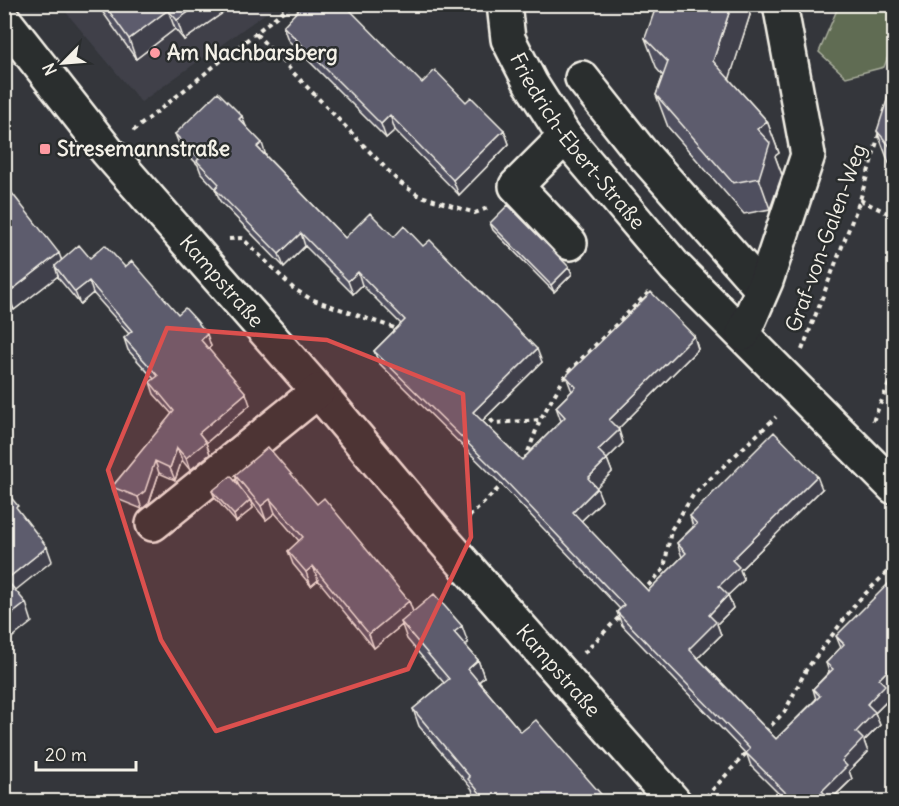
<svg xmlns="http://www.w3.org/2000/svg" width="899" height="806" font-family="Delius,sans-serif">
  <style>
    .built { fill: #40414a }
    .green { fill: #606c53; stroke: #aaae9e; stroke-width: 1.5 }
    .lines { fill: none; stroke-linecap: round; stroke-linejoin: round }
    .minor-casing { stroke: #f4f1e8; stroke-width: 38 }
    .path { stroke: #f4f1e8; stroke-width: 4; stroke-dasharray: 4.5 4.5; stroke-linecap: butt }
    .minor { stroke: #2a2d2e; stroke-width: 33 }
    .wall { fill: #504f5e; stroke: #f4f1e8; stroke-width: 1.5 }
    .shaded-wall { fill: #41404c; stroke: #f4f1e8; stroke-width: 1.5 }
    .building { fill: #5d5c6d; stroke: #f4f1e8; stroke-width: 1.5 }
    .marked { fill: #dc504e; fill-opacity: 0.2; stroke: #dc504e; stroke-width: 4.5; stroke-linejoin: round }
    .poi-dot { fill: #ff9aa2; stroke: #2a2d2e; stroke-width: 2 }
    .labels { text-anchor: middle; stroke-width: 5; stroke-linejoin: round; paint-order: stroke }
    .poi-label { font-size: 21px; font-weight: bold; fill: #f4f1e8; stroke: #2a2d2e; text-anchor: start }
    .street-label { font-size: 21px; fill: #f4f1e8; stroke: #2a2d2e }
  </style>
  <rect width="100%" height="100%" fill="#34363b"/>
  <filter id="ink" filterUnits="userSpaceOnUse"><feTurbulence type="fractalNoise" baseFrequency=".0167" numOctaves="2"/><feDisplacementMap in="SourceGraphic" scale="12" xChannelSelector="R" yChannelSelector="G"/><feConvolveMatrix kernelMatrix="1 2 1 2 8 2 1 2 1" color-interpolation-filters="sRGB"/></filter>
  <g filter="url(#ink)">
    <path class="built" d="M 60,5 L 277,5 L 141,102 Z"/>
    <path class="green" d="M 839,5 L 894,5 L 894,41 L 884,67 L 846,77 L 819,52 Z"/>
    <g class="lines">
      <g class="minor-casing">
        <g id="minor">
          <path id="s1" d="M 504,4 L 508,39 L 531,84 L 565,137 L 675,267 L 894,487"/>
          <path id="s2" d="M 4,20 L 107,151 L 318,391 L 444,541 L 674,802"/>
          <path d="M 582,78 L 640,151 L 762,289"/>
          <path d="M 565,137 L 516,186 L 570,243"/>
          <path d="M 743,334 L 766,281 L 808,155 L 780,4"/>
          <path d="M 153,524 L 318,391"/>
        </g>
      </g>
      <path class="path" d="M 256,34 L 399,182 L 418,195 L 475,213 L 490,207
        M 888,100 L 894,68
        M 133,131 L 292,4
        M 860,200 L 894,216
        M 229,239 L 242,238 L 294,289 L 311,299 L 400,330
        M 802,350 L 860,200 L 880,131
        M 484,413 L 494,423 L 540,420
        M 873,421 L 894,372
        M 525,460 L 540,420 L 567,373 L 651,290
        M 469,517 L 504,483
        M 642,592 L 664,569 L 671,530 L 694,494 L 776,417
        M 584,653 L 621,615
        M 765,732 L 785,711 L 806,670 L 857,602 L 894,565
        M 706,797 L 748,751"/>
      <use href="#minor" class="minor"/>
    </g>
    <path class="wall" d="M 97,4 L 225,4 L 227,10 L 184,40 L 175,29 L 136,59 Z
      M 750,15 L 729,79 L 767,121 L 779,153 L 775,156 L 782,175 L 770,209 L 744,214 L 668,127 L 656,95 L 663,76 L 657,69 L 645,38 Z
      M 283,26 L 422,83 L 466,102 L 504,130 L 509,144 L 459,195 L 395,130 L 386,138 L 288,40 Z
      M 894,96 L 894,169 L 889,163 L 877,131 Z
      M 246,127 L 266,156 L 345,238 L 394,237 L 423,246 L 542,362 L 482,421 L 522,460 L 561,421 L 556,407 L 572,391 L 571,389 L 566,376 L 694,336 L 698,349 L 618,429 L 623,443 L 607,459 L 612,472 L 596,487 L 602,501 L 581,521 L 648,591 L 682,557 L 677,543 L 693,527 L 690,516 L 822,489 L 740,570 L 744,580 L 728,595 L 733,608 L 717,624 L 721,635 L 698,658 L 776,739 L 816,699 L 813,689 L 829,672 L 826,663 L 841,648 L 836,636 L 887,689 L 890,698 L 875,713 L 880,725 L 864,741 L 868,752 L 849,771 L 852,779 L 831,800 L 832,801 L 786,801 L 751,766 L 747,755 L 622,625 L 617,612 L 620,609 L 500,483 L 379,363 L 374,351 L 401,324 L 362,285 L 353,294 L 305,246 L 284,267 L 220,201 L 215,188 L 201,173 L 198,165 L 180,146 L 175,134 Z
      M 4,183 L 62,260 L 90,258 L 125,267 L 178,314 L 211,346 L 208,349 L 250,405 L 206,443 L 210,454 L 190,470 L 182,460 L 175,480 L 159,473 L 149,503 L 142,509 L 117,499 L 112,487 L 172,414 L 154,394 L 150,382 L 154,379 L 128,350 L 124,338 L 129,334 L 93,293 L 80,304 L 59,279 L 58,276 L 14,310 L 4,297 Z
      M 490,223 L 569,267 L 572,274 L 554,292 L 493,230 Z
      M 235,475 L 317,504 L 409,601 L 413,612 L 468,643 L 465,645 L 478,660 L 484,677 L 479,682 L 521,732 L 607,801 L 479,801 L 474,796 L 472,789 L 419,726 L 413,709 L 444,683 L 407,639 L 402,625 L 374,648 L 318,580 L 311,586 L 293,564 L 288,551 L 299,541 L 275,513 L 266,520 L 251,501 L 253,508 L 236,522 L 215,498 L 212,491 L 239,487 Z"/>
    <path class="shaded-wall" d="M 200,4 L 225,4 L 227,10 L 184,40 L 177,20 Z
      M 732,4 L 747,4 L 750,15 L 725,93 L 713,61 Z
      M 168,10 L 175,29 L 136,59 L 129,39 Z
      M 390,115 L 395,130 L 386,138 L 381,124 Z
      M 242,116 L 247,129 L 239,119 Z
      M 767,121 L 779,153 L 775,156 L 782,175 L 770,209 L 759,178 L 757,129 Z
      M 504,130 L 509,144 L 459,195 L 453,180 Z
      M 262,143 L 266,156 L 257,147 Z
      M 301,233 L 305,246 L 284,267 L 279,254 Z
      M 59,253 L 65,270 L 55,266 L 58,276 L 14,310 L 8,293 Z
      M 569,267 L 572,274 L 554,292 L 551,285 Z
      M 358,272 L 362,285 L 353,294 L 348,281 Z
      M 89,281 L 93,293 L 80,304 L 75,292 Z
      M 207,334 L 211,346 L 205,352 L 201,340 Z
      M 694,336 L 698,349 L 614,433 L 609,420 Z
      M 537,349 L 542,362 L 478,425 L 473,412 Z
      M 246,393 L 250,405 L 206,443 L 210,454 L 190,470 L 186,458 L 199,433 Z
      M 619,430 L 623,443 L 603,463 L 598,450 Z
      M 177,448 L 182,460 L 175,480 L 170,468 Z
      M 607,459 L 612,472 L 593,491 L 588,478 Z
      M 155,461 L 159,473 L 149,503 L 142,509 L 138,497 Z
      M 817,476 L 822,489 L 740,570 L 744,580 L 724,599 L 719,586 L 732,560 Z
      M 597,488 L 602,501 L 577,525 L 573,512 Z
      M 270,499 L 275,513 L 266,520 L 261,506 Z
      M 250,500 L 253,508 L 236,522 L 234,515 Z
      M 47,547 L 52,561 L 12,593 L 7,579 Z
      M 313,566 L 318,580 L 311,586 L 306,572 Z
      M 728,595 L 733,608 L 717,624 L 721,635 L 694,662 L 689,649 L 709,615 Z
      M 409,601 L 414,615 L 401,622 L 402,625 L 374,648 L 369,634 Z
      M 26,603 L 32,622 L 4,644 L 4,620 Z
      M 462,626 L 468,643 L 460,649 L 454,632 Z
      M 478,660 L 484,677 L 474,686 L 468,669 Z
      M 894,664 L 894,681 L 887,689 L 890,698 L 875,713 L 880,725 L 864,741 L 868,752 L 849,771 L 852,779 L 829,801 L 822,791 L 842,761 L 879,679 Z"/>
    <path class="building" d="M 104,4 L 200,4 L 177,20 L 168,10 L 129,39 Z
      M 304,4 L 344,4 L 422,83 L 435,70 L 466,102 L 471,97 L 504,130 L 453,180 L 390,115 L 381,124 L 283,26 Z
      M 657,4 L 732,4 L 713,61 L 767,121 L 757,129 L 770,143 L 759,178 L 733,183 L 656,95 L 668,62 L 645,38 Z
      M 218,92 L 242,116 L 239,119 L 262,143 L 257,147 L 345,238 L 370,213 L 394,237 L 404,226 L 423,246 L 430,240 L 537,349 L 473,412 L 522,460 L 565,417 L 556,407 L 576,387 L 566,376 L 651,292 L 694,336 L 609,420 L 619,430 L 598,450 L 607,459 L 588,478 L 597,488 L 573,512 L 648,591 L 686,553 L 677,543 L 697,524 L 690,516 L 774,432 L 817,476 L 732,560 L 739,567 L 719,586 L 728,595 L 709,615 L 716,622 L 689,649 L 776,739 L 820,696 L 813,689 L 833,669 L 826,663 L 844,644 L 836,636 L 894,578 L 894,664 L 879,679 L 885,685 L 867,704 L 875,712 L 856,732 L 863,739 L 842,761 L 847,766 L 822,791 L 832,801 L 794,801 L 746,753 L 750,749 L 617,612 L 624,605 L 495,470 L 374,351 L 405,320 L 358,272 L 348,281 L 301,233 L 279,254 L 215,189 L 219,184 L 197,161 L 199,158 L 175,134 Z
      M 894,96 L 894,151 L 877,131 L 888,97 Z
      M 4,183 L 59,253 L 8,293 L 4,288 Z
      M 508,205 L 569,267 L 551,285 L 490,223 Z
      M 79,245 L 90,258 L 105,245 L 125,267 L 132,261 L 178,314 L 185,308 L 196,320 L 207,334 L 201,340 L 246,393 L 199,433 L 206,442 L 186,458 L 177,448 L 170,468 L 155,461 L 145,491 L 138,497 L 112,487 L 174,411 L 150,382 L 158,376 L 124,338 L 132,331 L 89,281 L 75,292 L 55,266 Z
      M 268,447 L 317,504 L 324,498 L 409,601 L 369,634 L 313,566 L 306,572 L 288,551 L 303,537 L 270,499 L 261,506 L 235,475 Z
      M 231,476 L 250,500 L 234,515 L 212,491 Z
      M 4,489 L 18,506 L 16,507 L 47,547 L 7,579 L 4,576 Z
      M 4,577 L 26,603 L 4,620 Z
      M 434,594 L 462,626 L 454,632 L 478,660 L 468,669 L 521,732 L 536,720 L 607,801 L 487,801 L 468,779 L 470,777 L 413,709 L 449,679 L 401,622 Z"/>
  </g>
  <path class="marked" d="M 167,328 L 327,340 L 463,394 L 471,537 L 408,669 L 216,731 L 161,640 L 108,470 Z"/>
  <g class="poi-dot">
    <circle cx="155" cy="53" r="6"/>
    <rect x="39" y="143" width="12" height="12" rx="3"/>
  </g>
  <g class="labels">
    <g class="poi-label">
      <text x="167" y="60">Am Nachbarsberg</text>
      <text x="57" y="156">Stresemannstraße</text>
    </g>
    <g class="street-label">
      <text dy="7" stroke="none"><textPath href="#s1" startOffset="159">Friedrich-Ebert-Straße</textPath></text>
      <text transform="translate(826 238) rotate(-70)" y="7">Graf-von-Galen-Weg</text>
      <text dy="7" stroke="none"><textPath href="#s2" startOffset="340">Kampstraße</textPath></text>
      <text dy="7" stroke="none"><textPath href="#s2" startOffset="855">Kampstraße</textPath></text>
    </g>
  </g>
  <rect width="899" height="806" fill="none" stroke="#2a2d2e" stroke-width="24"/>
  <rect x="12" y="12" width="875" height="782" fill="none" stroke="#f4f1e8" stroke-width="2" filter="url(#ink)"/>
  <g transform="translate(63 63) rotate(245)" stroke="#2a2d2e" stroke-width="4.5" paint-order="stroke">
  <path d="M0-4.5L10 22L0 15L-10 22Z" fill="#f4f1e8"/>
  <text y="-9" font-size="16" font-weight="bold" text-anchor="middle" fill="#f4f1e8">N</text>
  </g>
  <path d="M36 761v9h100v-9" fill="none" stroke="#f4f1e8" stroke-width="3"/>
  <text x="45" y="761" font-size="18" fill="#f4f1e8" stroke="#2a2d2e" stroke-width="4.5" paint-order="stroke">20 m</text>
</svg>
